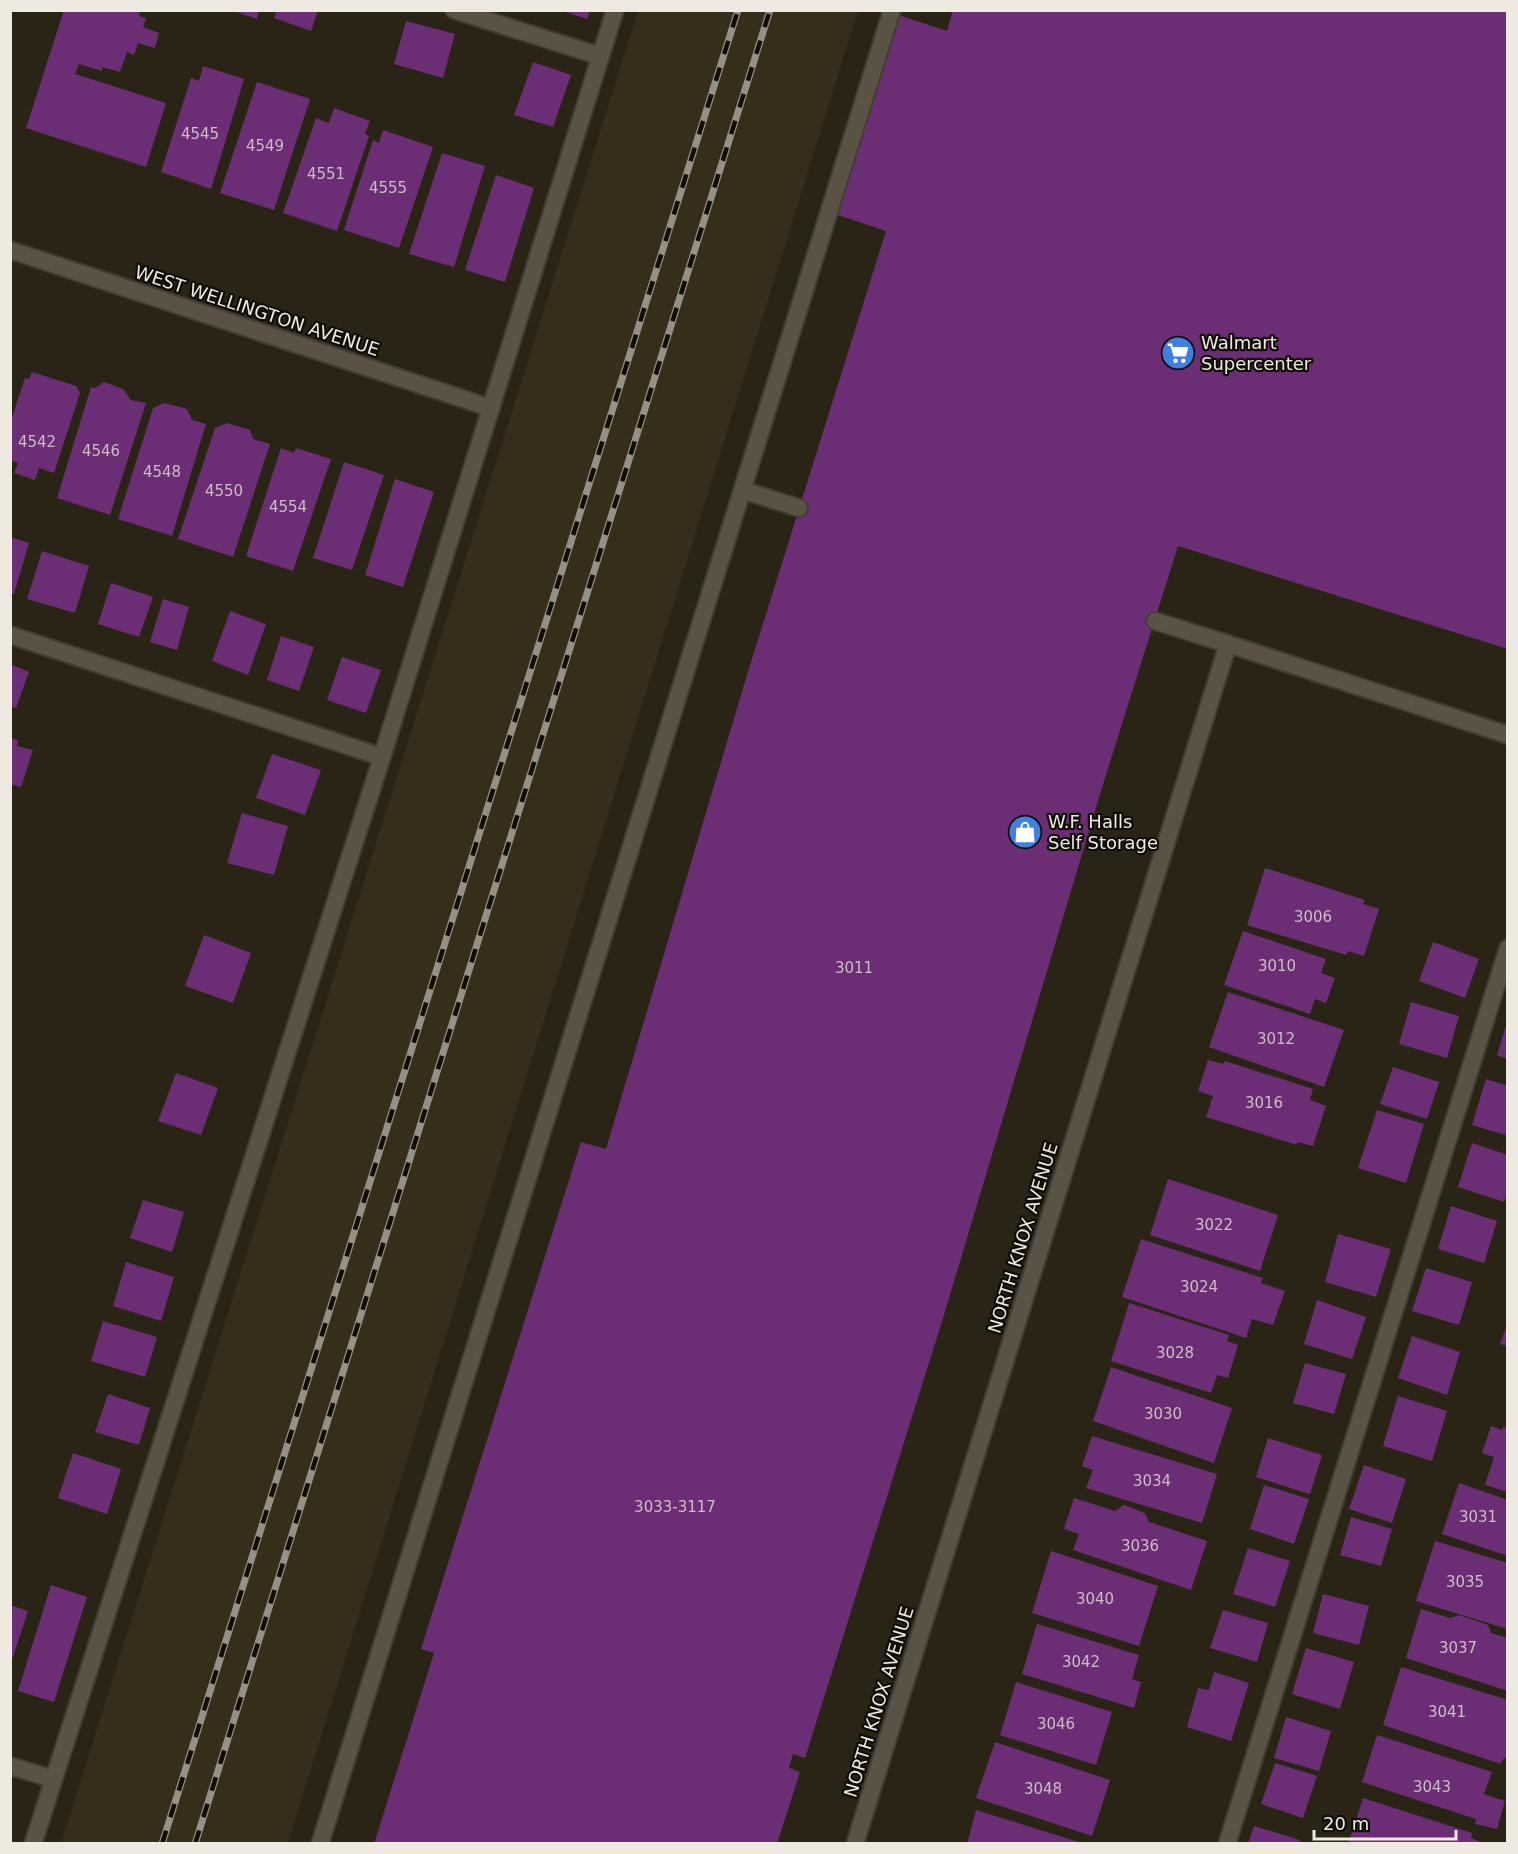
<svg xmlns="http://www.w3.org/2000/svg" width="1518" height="1854" font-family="'DejaVu Sans',sans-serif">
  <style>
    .built { fill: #362d1a }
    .building { fill: #6b2e74 }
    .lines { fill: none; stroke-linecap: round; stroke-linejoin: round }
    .service-casing { stroke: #423e34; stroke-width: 20 }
    .minor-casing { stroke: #423e34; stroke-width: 20 }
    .service { stroke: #595245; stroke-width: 16 }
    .minor { stroke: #595245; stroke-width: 16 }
    .rail-casing { stroke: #969187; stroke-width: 7 }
    .rail { stroke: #100d08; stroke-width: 4.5; stroke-dasharray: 14; stroke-linecap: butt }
    .labels { text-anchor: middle; stroke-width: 4.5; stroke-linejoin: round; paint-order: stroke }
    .number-label { font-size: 15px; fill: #cdbbc6 }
    .street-label { font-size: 18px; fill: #eeeae2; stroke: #100d08 }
    .poi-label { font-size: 18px; fill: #eeeae2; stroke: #100d08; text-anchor: start }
  </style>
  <rect width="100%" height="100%" fill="#2a2417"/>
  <path class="built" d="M 638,11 L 858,11 L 288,1843 L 61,1843 Z"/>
  <path class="building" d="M 64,10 L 140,10 L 139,16 L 146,18 L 143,27 L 159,33 L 155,48 L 138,43 L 134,55 L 127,52 L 120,72 L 102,67 L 102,71 L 79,64 L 75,74 L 166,103 L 146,167 L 26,128 Z
    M 231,10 L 259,10 L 257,19 Z
    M 277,10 L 318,10 L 311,31 L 274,18 Z
    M 560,10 L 590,10 L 587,19 Z
    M 953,10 L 1508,10 L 1508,649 L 1178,546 L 1100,794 L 944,1315 L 805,1758 L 793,1754 L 789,1768 L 800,1772 L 777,1844 L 374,1844 L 434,1653 L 421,1649 L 581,1142 L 606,1149 L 746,678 L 886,231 L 835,214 L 898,15 L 947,31 Z
    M 406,21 L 455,34 L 443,78 L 394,64 Z
    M 533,62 L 571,75 L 553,127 L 514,115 Z
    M 203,66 L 244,79 L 211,189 L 161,172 L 191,78 L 199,81 Z
    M 257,82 L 310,99 L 274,210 L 220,193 Z
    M 334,108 L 370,121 L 365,134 L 369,136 L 337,231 L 283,213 L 316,118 L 329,123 Z
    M 383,130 L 433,147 L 399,248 L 344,230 L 373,140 L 379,143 Z
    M 442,153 L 485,166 L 454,267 L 409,254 Z
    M 496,175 L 534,188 L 505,282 L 465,270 Z
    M 32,372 L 76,386 L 80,393 L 54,473 L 39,468 L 35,480 L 14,473 L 18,463 L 10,460 L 10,423 L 25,378 L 29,379 Z
    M 104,382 L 123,389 L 131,400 L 146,403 L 110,515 L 57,498 L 91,387 L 95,388 Z
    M 164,403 L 187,409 L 192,420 L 206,424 L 172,536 L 118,519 L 153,408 Z
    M 227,423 L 250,430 L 253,439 L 270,444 L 233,557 L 178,539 L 215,428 Z
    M 281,448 L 294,453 L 296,448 L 331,459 L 293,571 L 246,556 Z
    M 344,462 L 384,475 L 352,570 L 313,558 Z
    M 395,479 L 434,492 L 403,587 L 365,575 Z
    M 10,537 L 29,543 L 14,594 L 10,593 Z
    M 42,551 L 89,566 L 75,613 L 27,599 Z
    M 111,583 L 153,597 L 139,637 L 98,624 Z
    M 163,599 L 189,607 L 177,650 L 150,642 Z
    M 230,611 L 266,624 L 248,675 L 212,661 Z
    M 281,636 L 314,647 L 299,691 L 267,680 Z
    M 342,657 L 381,670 L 366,713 L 327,700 Z
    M 10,664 L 29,672 L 16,708 L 10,706 Z
    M 10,738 L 18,740 L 17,746 L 33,750 L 21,787 L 10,784 Z
    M 272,754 L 321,770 L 305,815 L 256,798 Z
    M 242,813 L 288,826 L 274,875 L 227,863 Z
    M 1265,868 L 1365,900 L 1363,904 L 1379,909 L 1364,956 L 1348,951 L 1346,955 L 1247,925 Z
    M 1243,931 L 1326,959 L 1321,973 L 1335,978 L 1326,1003 L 1315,999 L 1310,1014 L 1224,985 Z
    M 204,935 L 251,953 L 233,1003 L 185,986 Z
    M 1433,942 L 1479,959 L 1465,998 L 1419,981 Z
    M 1228,992 L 1344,1030 L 1324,1087 L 1209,1047 Z
    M 1411,1002 L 1459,1016 L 1447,1058 L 1399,1044 Z
    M 1508,1019 L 1508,1059 L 1497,1055 Z
    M 1208,1060 L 1223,1064 L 1225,1061 L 1313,1089 L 1310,1100 L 1326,1106 L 1313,1146 L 1297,1142 L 1297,1145 L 1206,1117 L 1213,1096 L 1198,1091 Z
    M 1393,1067 L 1439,1082 L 1427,1119 L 1380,1104 Z
    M 176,1073 L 218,1088 L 201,1135 L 158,1121 Z
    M 1486,1079 L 1508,1086 L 1508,1136 L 1472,1125 Z
    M 1377,1110 L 1424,1124 L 1406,1183 L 1358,1168 Z
    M 1472,1143 L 1508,1155 L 1508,1190 L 1504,1202 L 1458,1187 Z
    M 1168,1179 L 1278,1215 L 1260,1271 L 1150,1235 Z
    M 143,1200 L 184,1212 L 172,1252 L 130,1238 Z
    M 1451,1206 L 1497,1221 L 1484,1263 L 1438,1249 Z
    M 1338,1234 L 1391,1249 L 1376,1297 L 1325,1282 Z
    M 1141,1239 L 1263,1278 L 1261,1283 L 1285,1291 L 1273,1325 L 1252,1319 L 1246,1338 L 1122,1297 Z
    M 126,1262 L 174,1277 L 161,1321 L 113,1306 Z
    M 1426,1268 L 1472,1282 L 1459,1325 L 1412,1311 Z
    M 1317,1300 L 1366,1317 L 1352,1359 L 1304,1344 Z
    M 1129,1303 L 1229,1335 L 1227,1341 L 1238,1345 L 1228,1378 L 1217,1375 L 1211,1393 L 1111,1361 Z
    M 103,1321 L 157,1337 L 145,1377 L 91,1361 Z
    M 1508,1322 L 1508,1346 L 1500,1344 Z
    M 1412,1336 L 1460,1352 L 1447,1395 L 1398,1378 Z
    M 1305,1363 L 1346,1374 L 1334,1414 L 1293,1403 Z
    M 1111,1367 L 1232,1408 L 1214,1463 L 1093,1421 Z
    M 108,1394 L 150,1408 L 139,1445 L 95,1432 Z
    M 1398,1396 L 1447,1411 L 1432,1461 L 1383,1446 Z
    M 1491,1426 L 1502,1430 L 1503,1427 L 1508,1428 L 1508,1492 L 1485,1485 L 1494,1457 L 1482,1453 Z
    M 1092,1436 L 1217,1474 L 1202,1523 L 1086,1488 L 1093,1470 L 1082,1466 Z
    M 1268,1438 L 1322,1455 L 1310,1494 L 1256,1477 Z
    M 73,1453 L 121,1469 L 107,1514 L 58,1498 Z
    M 1364,1465 L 1406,1479 L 1392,1523 L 1349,1509 Z
    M 1459,1483 L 1508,1500 L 1508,1556 L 1442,1534 Z
    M 1264,1485 L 1309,1499 L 1294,1544 L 1250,1529 Z
    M 1074,1498 L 1115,1511 L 1124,1505 L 1145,1513 L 1149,1522 L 1207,1541 L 1191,1590 L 1073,1550 L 1079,1534 L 1064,1529 Z
    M 1351,1517 L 1392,1529 L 1381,1566 L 1340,1555 Z
    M 1435,1541 L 1508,1563 L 1508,1629 L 1416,1601 Z
    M 1248,1548 L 1290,1561 L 1275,1607 L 1233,1594 Z
    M 1051,1551 L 1158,1586 L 1139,1646 L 1032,1613 Z
    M 51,1585 L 87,1597 L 54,1702 L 18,1691 Z
    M 1323,1594 L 1369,1606 L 1359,1645 L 1313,1633 Z
    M 10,1605 L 28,1611 L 11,1663 L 10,1663 Z
    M 1421,1609 L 1450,1618 L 1459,1615 L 1488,1625 L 1491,1633 L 1508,1638 L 1508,1691 L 1406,1658 Z
    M 1223,1610 L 1268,1623 L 1257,1662 L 1210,1648 Z
    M 1037,1624 L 1139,1655 L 1132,1679 L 1141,1682 L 1134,1708 L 1022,1674 Z
    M 1306,1648 L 1354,1662 L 1340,1709 L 1292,1694 Z
    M 1401,1667 L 1508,1700 L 1508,1757 L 1503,1759 L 1501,1764 L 1383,1725 Z
    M 1214,1672 L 1249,1683 L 1231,1741 L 1187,1727 L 1198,1688 L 1209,1690 Z
    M 1016,1682 L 1112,1712 L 1096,1765 L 1000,1735 Z
    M 1286,1717 L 1331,1731 L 1319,1771 L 1274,1758 Z
    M 1377,1735 L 1492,1772 L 1484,1794 L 1505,1801 L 1497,1829 L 1475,1824 L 1476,1819 L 1362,1782 Z
    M 995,1742 L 1110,1780 L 1092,1836 L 976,1798 Z
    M 1275,1763 L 1317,1776 L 1303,1818 L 1261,1804 Z
    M 1363,1798 L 1472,1833 L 1471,1838 L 1486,1844 L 1348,1844 Z
    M 976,1810 L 1082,1843 L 1082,1844 L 967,1844 Z
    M 1254,1826 L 1300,1840 L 1299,1844 L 1248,1844 Z"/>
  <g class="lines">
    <g class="service-casing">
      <path id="service" d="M 454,10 L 600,56
        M 742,490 L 799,508
        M 1155,621 L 1228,644
        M 10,635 L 382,757
        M 33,1844 L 382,757 L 615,10
        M 320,1844 L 892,10
        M 1227,1844 L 1508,948"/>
    </g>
    <g class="minor-casing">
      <path id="minor" d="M 10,250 L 491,408
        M 10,1766 L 53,1779
        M 855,1844 L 1228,644 L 1508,735"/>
    </g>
    <use href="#service" class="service"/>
    <use href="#minor" class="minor"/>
    <g class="rail-casing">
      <path id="rail" d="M 162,1844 L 738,10
        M 195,1844 L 770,10"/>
    </g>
    <use href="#rail" class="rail"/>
  </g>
  <defs>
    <g id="supermarket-disc" transform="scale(1.725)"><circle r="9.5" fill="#3f7fe0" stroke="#100d08"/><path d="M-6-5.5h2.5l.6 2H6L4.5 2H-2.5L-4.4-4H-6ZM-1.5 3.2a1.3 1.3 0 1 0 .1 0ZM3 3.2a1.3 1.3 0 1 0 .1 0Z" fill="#fff"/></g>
    <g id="shop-disc" transform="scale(1.725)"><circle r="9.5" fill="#3f7fe0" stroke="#100d08"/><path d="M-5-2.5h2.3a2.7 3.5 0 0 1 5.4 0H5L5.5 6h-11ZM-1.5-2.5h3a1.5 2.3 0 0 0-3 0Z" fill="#fff"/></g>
  </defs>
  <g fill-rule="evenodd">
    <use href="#supermarket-disc" x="1178" y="353"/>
    <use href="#shop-disc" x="1025" y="832"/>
  </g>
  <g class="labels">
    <g class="number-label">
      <text x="200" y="139">4545</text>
      <text x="265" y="151">4549</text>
      <text x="326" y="179">4551</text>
      <text x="388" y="193">4555</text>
      <text x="37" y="447">4542</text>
      <text x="101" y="456">4546</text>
      <text x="162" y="477">4548</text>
      <text x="224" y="496">4550</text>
      <text x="288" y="512">4554</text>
      <text x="1313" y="922">3006</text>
      <text x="1277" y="971">3010</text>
      <text x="854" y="973">3011</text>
      <text x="1276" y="1044">3012</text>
      <text x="1264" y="1108">3016</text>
      <text x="1214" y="1230">3022</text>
      <text x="1199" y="1292">3024</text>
      <text x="1175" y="1358">3028</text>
      <text x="1163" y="1419">3030</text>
      <text x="1152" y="1486">3034</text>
      <text x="675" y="1512">3033-3117</text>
      <text x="1478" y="1522">3031</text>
      <text x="1140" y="1551">3036</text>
      <text x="1465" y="1587">3035</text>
      <text x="1095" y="1604">3040</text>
      <text x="1458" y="1653">3037</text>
      <text x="1081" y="1667">3042</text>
      <text x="1447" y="1717">3041</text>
      <text x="1056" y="1729">3046</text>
      <text x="1432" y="1792">3043</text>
      <text x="1043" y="1794">3048</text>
    </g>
    <g class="street-label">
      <text transform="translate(257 311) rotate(18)" y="6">WEST WELLINGTON AVENUE</text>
      <text transform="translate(1023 1238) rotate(-73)" y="6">NORTH KNOX AVENUE</text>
      <text transform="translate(879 1702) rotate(-73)" y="6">NORTH KNOX AVENUE</text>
    </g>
    <g class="poi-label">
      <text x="1201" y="349">Walmart<tspan x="1201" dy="21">Supercenter</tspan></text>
      <text x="1048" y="828">W.F. Halls<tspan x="1048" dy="21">Self Storage</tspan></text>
    </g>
  </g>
  <rect width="1518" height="1854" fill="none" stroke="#eeeae2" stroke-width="24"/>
  <path d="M1314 1830v9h142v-9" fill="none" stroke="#eeeae2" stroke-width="3"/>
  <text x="1323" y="1830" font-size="18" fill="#eeeae2" stroke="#100d08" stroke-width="4.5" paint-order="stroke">20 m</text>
</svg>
